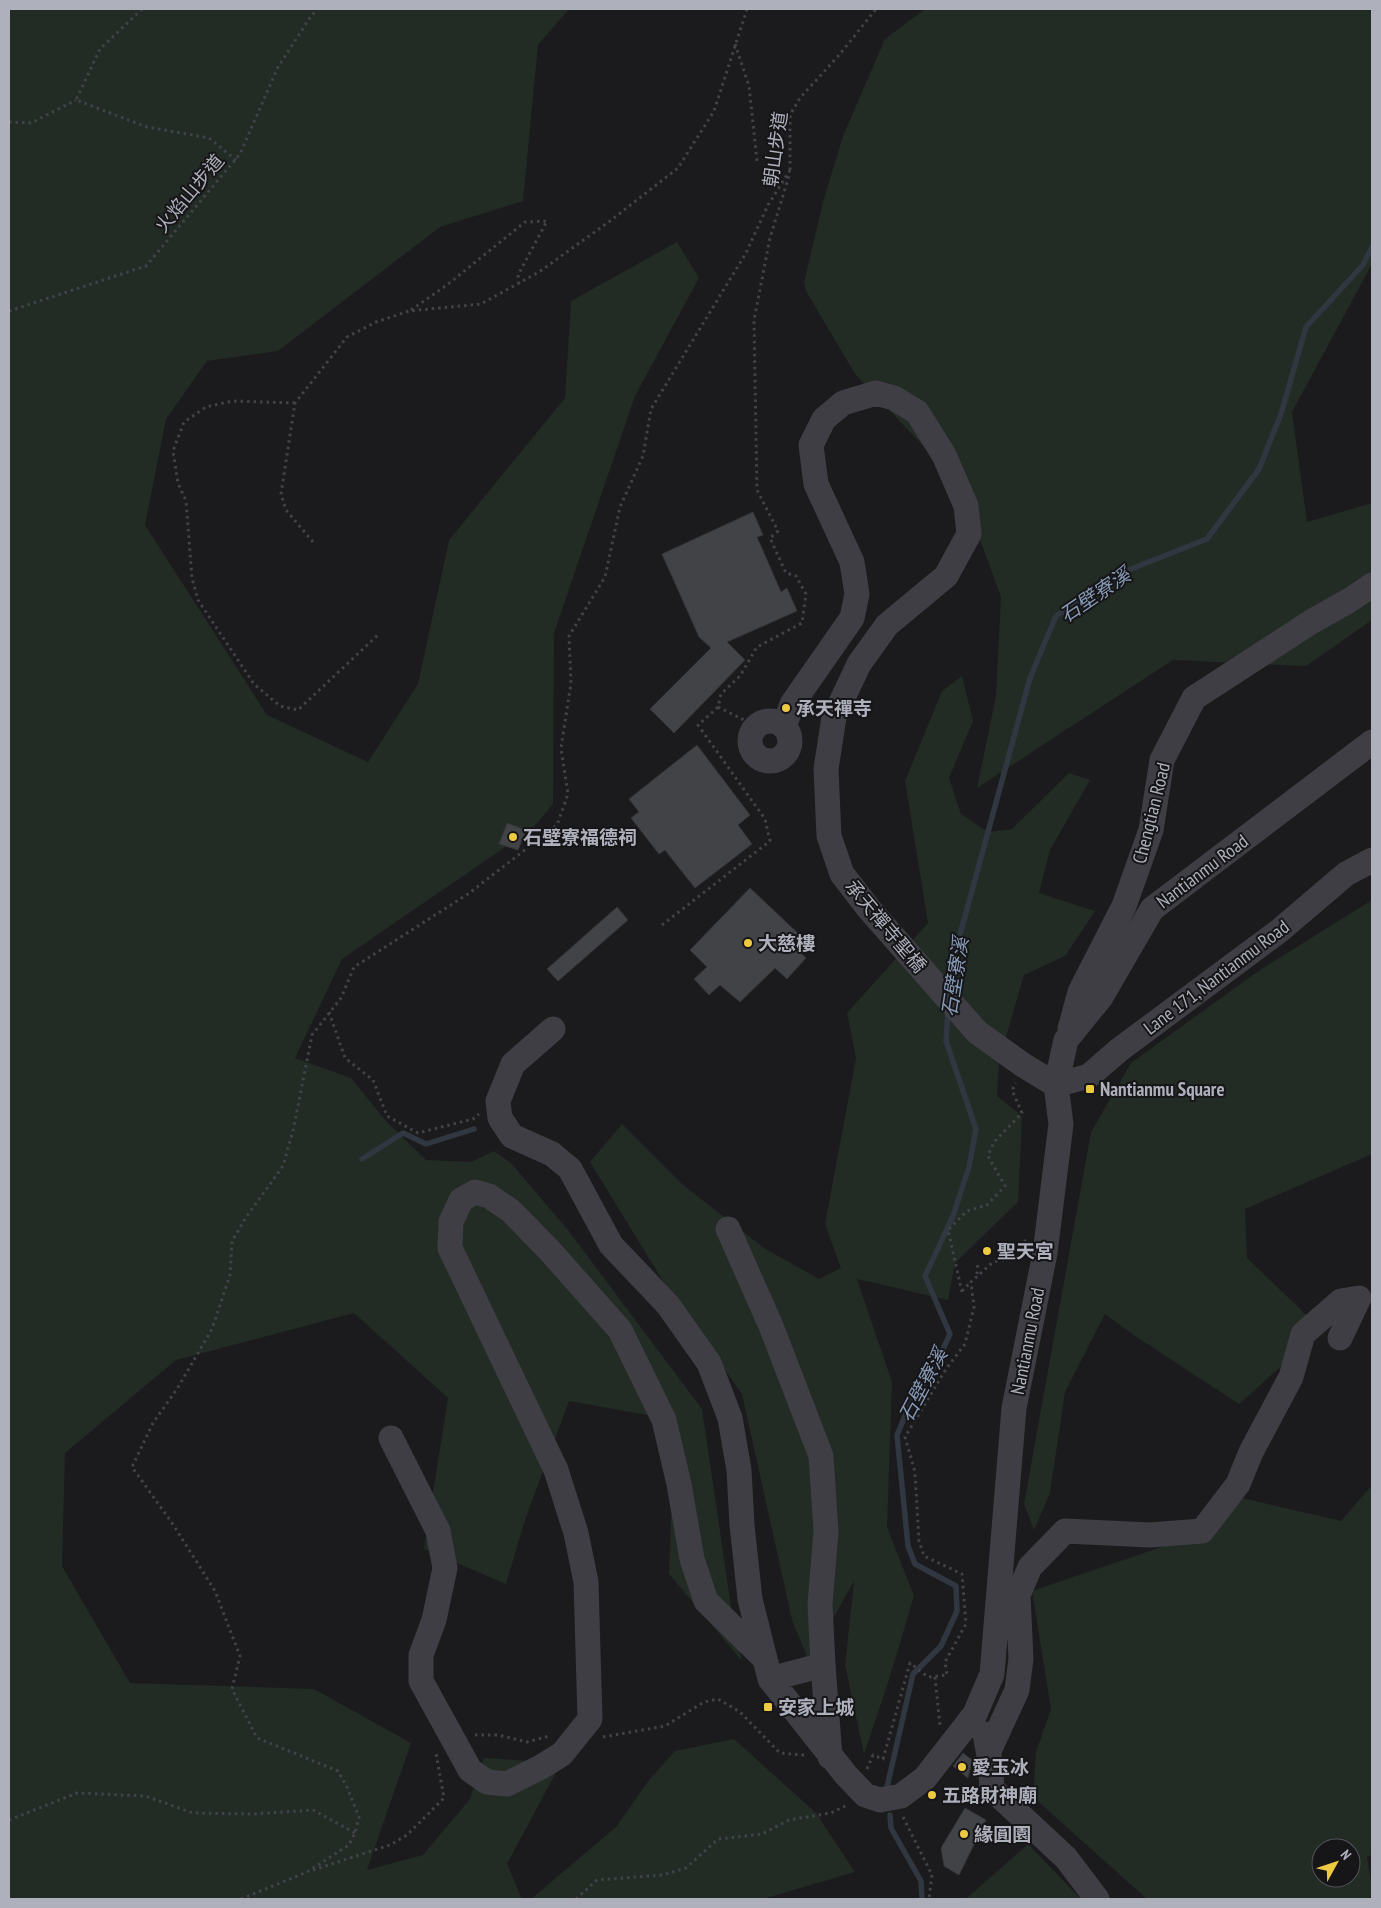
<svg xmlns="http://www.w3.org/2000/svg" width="1381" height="1908" font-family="'PT Sans Narrow','Noto Sans TC',sans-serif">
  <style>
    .green { fill: #222b24; fill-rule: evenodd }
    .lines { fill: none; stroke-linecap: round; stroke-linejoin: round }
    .stream { stroke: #303741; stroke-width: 5.5 }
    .building { fill: #424347; stroke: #353539 }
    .path { stroke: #424349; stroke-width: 3; stroke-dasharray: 2.5 4; stroke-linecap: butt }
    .minor { stroke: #3e3e44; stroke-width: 25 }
    .poi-dot { fill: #eeca42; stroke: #161518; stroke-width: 2 }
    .labels { text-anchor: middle; stroke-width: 4; stroke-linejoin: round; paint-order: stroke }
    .street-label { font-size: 19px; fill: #aeb0bc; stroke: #161518 }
    .poi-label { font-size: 19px; font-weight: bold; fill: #aeb0bc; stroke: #161518; text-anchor: start }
    .water-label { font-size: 20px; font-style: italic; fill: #8699b5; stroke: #161518 }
  </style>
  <rect width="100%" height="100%" fill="#1b1b1d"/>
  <path class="green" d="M 9,9 L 569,9 L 538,45 L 523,201 L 440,227 L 278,351 L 207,361 L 166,419 L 145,525 L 267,715 L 368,762 L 418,684 L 449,540 L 565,398 L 571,301 L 677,242 L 699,278 L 635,396 L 554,633 L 553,804 L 533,828 L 342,959 L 295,1058 L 351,1078 L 386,1121 L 426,1160 L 471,1162 L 494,1151 L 511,1163 L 568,1230 L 702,1409 L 733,1620 L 742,1661 L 669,1574 L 675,1420 L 569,1401 L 525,1520 L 506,1584 L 424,1549 L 448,1398 L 354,1313 L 176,1360 L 65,1453 L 62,1566 L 130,1683 L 314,1689 L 411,1743 L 367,1870 L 423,1855 L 470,1799 L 484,1758 L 561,1763 L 507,1864 L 522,1899 L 9,1899 Z
    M 925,9 L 1372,9 L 1372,264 L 1292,412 L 1307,522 L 1372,503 L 1372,620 L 1306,666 L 1173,660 L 977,788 L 996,696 L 1001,597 L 960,485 L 855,374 L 806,291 L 804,283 L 823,202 L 843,136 L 885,39 Z
    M 962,676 L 973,721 L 949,778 L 961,814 L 988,832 L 1012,829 L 1069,773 L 1090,780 L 1050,850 L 1039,893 L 1095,911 L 1065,956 L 1024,975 L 999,1061 L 997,1096 L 1022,1116 L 1018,1202 L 955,1263 L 948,1300 L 857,1279 L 892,1382 L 887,1527 L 914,1596 L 888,1683 L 864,1754 L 845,1665 L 854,1581 L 809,1662 L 792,1620 L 742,1394 L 669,1291 L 590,1162 L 622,1124 L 682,1184 L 764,1248 L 819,1279 L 841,1268 L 825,1224 L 856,1058 L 847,1013 L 928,923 L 905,781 L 942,691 Z
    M 1372,900 L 1372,1154 L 1245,1209 L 1247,1258 L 1322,1330 L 1239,1404 L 1135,1336 L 1105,1314 L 1065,1392 L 1050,1493 L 1034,1530 L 1024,1504 L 1091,1132 L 1131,1063 L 1257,972 Z
    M 1372,1485 L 1372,1855 L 1367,1857 L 1372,1888 L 1372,1899 L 1147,1899 L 1033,1797 L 1036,1752 L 1051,1709 L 1032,1591 L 1173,1543 L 1234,1496 L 1341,1521 ZM 1321,1848 L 1351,1848 L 1351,1878 L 1321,1878 Z
    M 734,1739 L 816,1813 L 855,1872 L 763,1899 L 531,1899 L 616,1827 L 649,1780 L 675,1751 Z
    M 1028,1844 L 1081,1899 L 966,1899 Z"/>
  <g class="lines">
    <path class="stream" d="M 950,990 L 952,964 L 1030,678 L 1056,616 L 1126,571 L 1207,539 L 1259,469 L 1281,414 L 1306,327 L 1363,265 L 1372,247
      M 362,1159 L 403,1133 L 426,1144 L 474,1129
      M 887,1787 L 913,1674 L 941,1646 L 957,1611 L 956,1586 L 915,1564 L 908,1546 L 897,1435 L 908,1409 L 938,1360 L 950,1334 L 925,1276 L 953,1216 L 969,1167 L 976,1129 L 946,1041 L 948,1012
      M 890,1815 L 891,1828 L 921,1881 L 922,1899"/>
  </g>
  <path class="building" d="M 753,512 L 763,535 L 757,537 L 781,592 L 787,588 L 797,611 L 727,642 L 745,660 L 674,733 L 650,709 L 711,648 L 699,637 L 662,554 Z
    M 697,745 L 750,815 L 738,825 L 752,844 L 695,888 L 665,850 L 659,854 L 631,818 L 639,812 L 629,799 Z
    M 507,823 L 526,830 L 518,850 L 499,844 Z
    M 750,888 L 803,938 L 795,948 L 806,958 L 787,979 L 775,968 L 740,1002 L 720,985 L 709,995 L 694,979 L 707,967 L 690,950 Z
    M 617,907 L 628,920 L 558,981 L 547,969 Z
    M 963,1753 L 972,1760 L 968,1778 L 953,1766 Z
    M 965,1808 L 986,1820 L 959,1875 L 944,1866 L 941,1848 Z"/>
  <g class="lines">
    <path class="path" d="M 142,9 L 100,49 L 76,100 L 147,127 L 209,138 L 236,160
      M 735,44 L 749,86 L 757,161
      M 9,122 L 31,123 L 76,100
      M 790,170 L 790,115 L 800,98 L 840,54 L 876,9
      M 411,310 L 447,285 L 525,222 L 547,221 L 518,275 L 519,285
      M 9,311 L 146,266 L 240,154 L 278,67 L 309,19 L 317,9
      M 295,403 L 232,401 L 206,407 L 184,422 L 173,451 L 178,483 L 186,501 L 192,578 L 198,600 L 254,684 L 280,706 L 298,710 L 380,633
      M 313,542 L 286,510 L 281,494 L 295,403 L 347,337 L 376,322 L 409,311 L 481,304 L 539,272 L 610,221 L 678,168 L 714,111 L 747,9
      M 718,707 L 756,726
      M 662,925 L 770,841 L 765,819 L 698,725 L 718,707 L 721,694 L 740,676 L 757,647 L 802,623 L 806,594 L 796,576 L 786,573 L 770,538 L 778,531 L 757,490 L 754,320 L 770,238 L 789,176
      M 329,1012 L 345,1058 L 373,1080 L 387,1116 L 418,1133 L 473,1119 L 479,1114
      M 1015,1258 L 1021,1243 L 1027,1240
      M 977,1274 L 978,1262
      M 962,1291 L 971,1282
      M 962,1292 L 948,1230 L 967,1211 L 987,1205 L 1005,1186 L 988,1156 L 994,1142 L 1022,1113 L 1012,1090 L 1016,1083
      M 935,1677 L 940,1726
      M 475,1735 L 498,1735 L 527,1742 L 549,1736
      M 603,1737 L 665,1726 L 704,1702 L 718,1699 L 740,1712 L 780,1753 L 805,1755
      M 867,1769 L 873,1755 L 883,1759 L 910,1663 L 928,1677 L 947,1675 L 945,1662 L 966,1624 L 962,1574 L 924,1556 L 919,1541 L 915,1472 L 905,1437 L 946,1369 L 965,1344 L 974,1307 L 971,1282 L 993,1262 L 1023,1256
      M 903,1817 L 932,1875 L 929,1899
      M 9,1820 L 77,1793 L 145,1796 L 193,1813 L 253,1814 L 313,1810 L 355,1833
      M 313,1870 L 390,1845 L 407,1835 L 444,1798 L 436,1753
      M 241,1899 L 307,1872 L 349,1845 L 355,1833 L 359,1817 L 347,1787 L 338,1771 L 257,1738 L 232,1689 L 240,1656 L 215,1591 L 172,1523 L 132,1467 L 153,1423 L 177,1389 L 212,1329 L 230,1275 L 232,1241 L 247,1216 L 283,1166 L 293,1131 L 312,1035 L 341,998 L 354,967 L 468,894 L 557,825 L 568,794 L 561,748 L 571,683 L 569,636 L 605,577 L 620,507 L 643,456 L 651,409 L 746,253 L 768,205 L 790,170
      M 576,1899 L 597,1880 L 663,1875 L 686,1868 L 718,1839 L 762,1834 L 789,1820 L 831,1813 L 847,1805"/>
    <path class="minor" d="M750 741a20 20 0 1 1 40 0a20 20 0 1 1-40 0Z
      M 784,727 L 792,704 L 852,618 L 857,594 L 852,562 L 816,484 L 811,445 L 824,419 L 843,403 L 876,393 L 894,398 L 917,412 L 944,455 L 966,506 L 969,534 L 946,576 L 887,625 L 859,664 L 834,717 L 826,769 L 829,836 L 842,874 L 869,909 L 977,1032 L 1023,1065 L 1056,1085
      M 553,1029 L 513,1064 L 498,1101 L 500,1118 L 512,1136 L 552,1154 L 570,1169 L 611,1245 L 668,1305 L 709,1363 L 730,1418 L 739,1470 L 742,1525 L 750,1599 L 770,1679 L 846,1775 L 865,1795 L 880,1800 L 901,1796 L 925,1778 L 975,1714 L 992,1674 L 1014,1408 L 1045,1253 L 1061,1124 L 1056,1085 L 1066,1040 L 1101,997 L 1152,909 L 1372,742
      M 1070,1029 L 1080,992 L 1124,906 L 1151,830 L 1162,760 L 1194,698 L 1311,622 L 1350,600 L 1372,585
      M 1056,1085 L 1089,1076 L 1119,1050 L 1279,931 L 1346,874 L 1372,860
      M 728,1229 L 771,1326 L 821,1456 L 826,1531 L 820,1604 L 823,1665 L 830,1757
      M 391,1438 L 438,1531 L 445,1568 L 434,1620 L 421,1655 L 421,1681 L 470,1770 L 487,1782 L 507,1784 L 541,1767 L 562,1754 L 590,1719 L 586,1582 L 576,1533 L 556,1470 L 450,1248 L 451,1222 L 461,1200 L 475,1192 L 489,1196 L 511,1211 L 550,1251 L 620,1330 L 664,1420 L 679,1484 L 692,1559 L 706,1601 L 763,1657
      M 770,1679 L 823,1665
      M 985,1734 L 990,1761 L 992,1789 L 1066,1858 L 1097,1899
      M 989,1751 L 1017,1690 L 1021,1659 L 1018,1595 L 1030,1567 L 1065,1531 L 1150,1535 L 1202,1531 L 1238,1484 L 1251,1452 L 1291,1377 L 1303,1334 L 1341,1301 L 1359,1298 L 1340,1338"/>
  </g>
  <g class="poi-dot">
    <circle cx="786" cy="708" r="5"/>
    <circle cx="513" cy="837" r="5"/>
    <circle cx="748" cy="943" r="5"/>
    <rect x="1085" y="1084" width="10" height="10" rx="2.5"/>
    <circle cx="987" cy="1251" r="5"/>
    <rect x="763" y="1702" width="10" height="10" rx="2.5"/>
    <circle cx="962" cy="1767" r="5"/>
    <circle cx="932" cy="1795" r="5"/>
    <circle cx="964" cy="1834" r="5"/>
  </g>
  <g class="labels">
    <g class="street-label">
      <text transform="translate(775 149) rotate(-82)" y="7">朝山步道</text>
      <text transform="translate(189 193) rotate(-50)" y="7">火焰山步道</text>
      <text transform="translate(1151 813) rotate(-76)" y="7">Chengtian Road</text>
      <text transform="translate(1202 871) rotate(-37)" y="7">Nantianmu Road</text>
      <text transform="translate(886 926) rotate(50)" y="7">承天禪寺聖橋</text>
      <text transform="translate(1216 977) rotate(-37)" y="7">Lane 171, Nantianmu Road</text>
      <text transform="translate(1027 1341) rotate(-79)" y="7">Nantianmu Road</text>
    </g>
    <g class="poi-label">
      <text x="796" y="715">承天禪寺</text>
      <text x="523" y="844">石壁寮福德祠</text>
      <text x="758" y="950">大慈樓</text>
      <text x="1100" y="1096">Nantianmu Square</text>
      <text x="997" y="1258">聖天宮</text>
      <text x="778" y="1714">安家上城</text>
      <text x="972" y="1774">愛玉冰</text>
      <text x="942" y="1802">五路財神廟</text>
      <text x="974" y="1841">緣圓園</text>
    </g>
    <g class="water-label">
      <text transform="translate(1095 595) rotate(-34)" y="7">石壁寮溪</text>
      <text transform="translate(955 977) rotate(-81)" y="7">石壁寮溪</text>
      <text transform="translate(923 1385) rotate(-62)" y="7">石壁寮溪</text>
    </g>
  </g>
  <rect width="1381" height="1908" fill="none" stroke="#aeb0bc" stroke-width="20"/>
  <g transform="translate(1336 1863) rotate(50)"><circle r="24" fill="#161518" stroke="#53535a"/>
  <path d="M0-4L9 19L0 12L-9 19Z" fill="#eeca42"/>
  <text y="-8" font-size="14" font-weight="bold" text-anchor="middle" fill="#aeb0bc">N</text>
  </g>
</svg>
